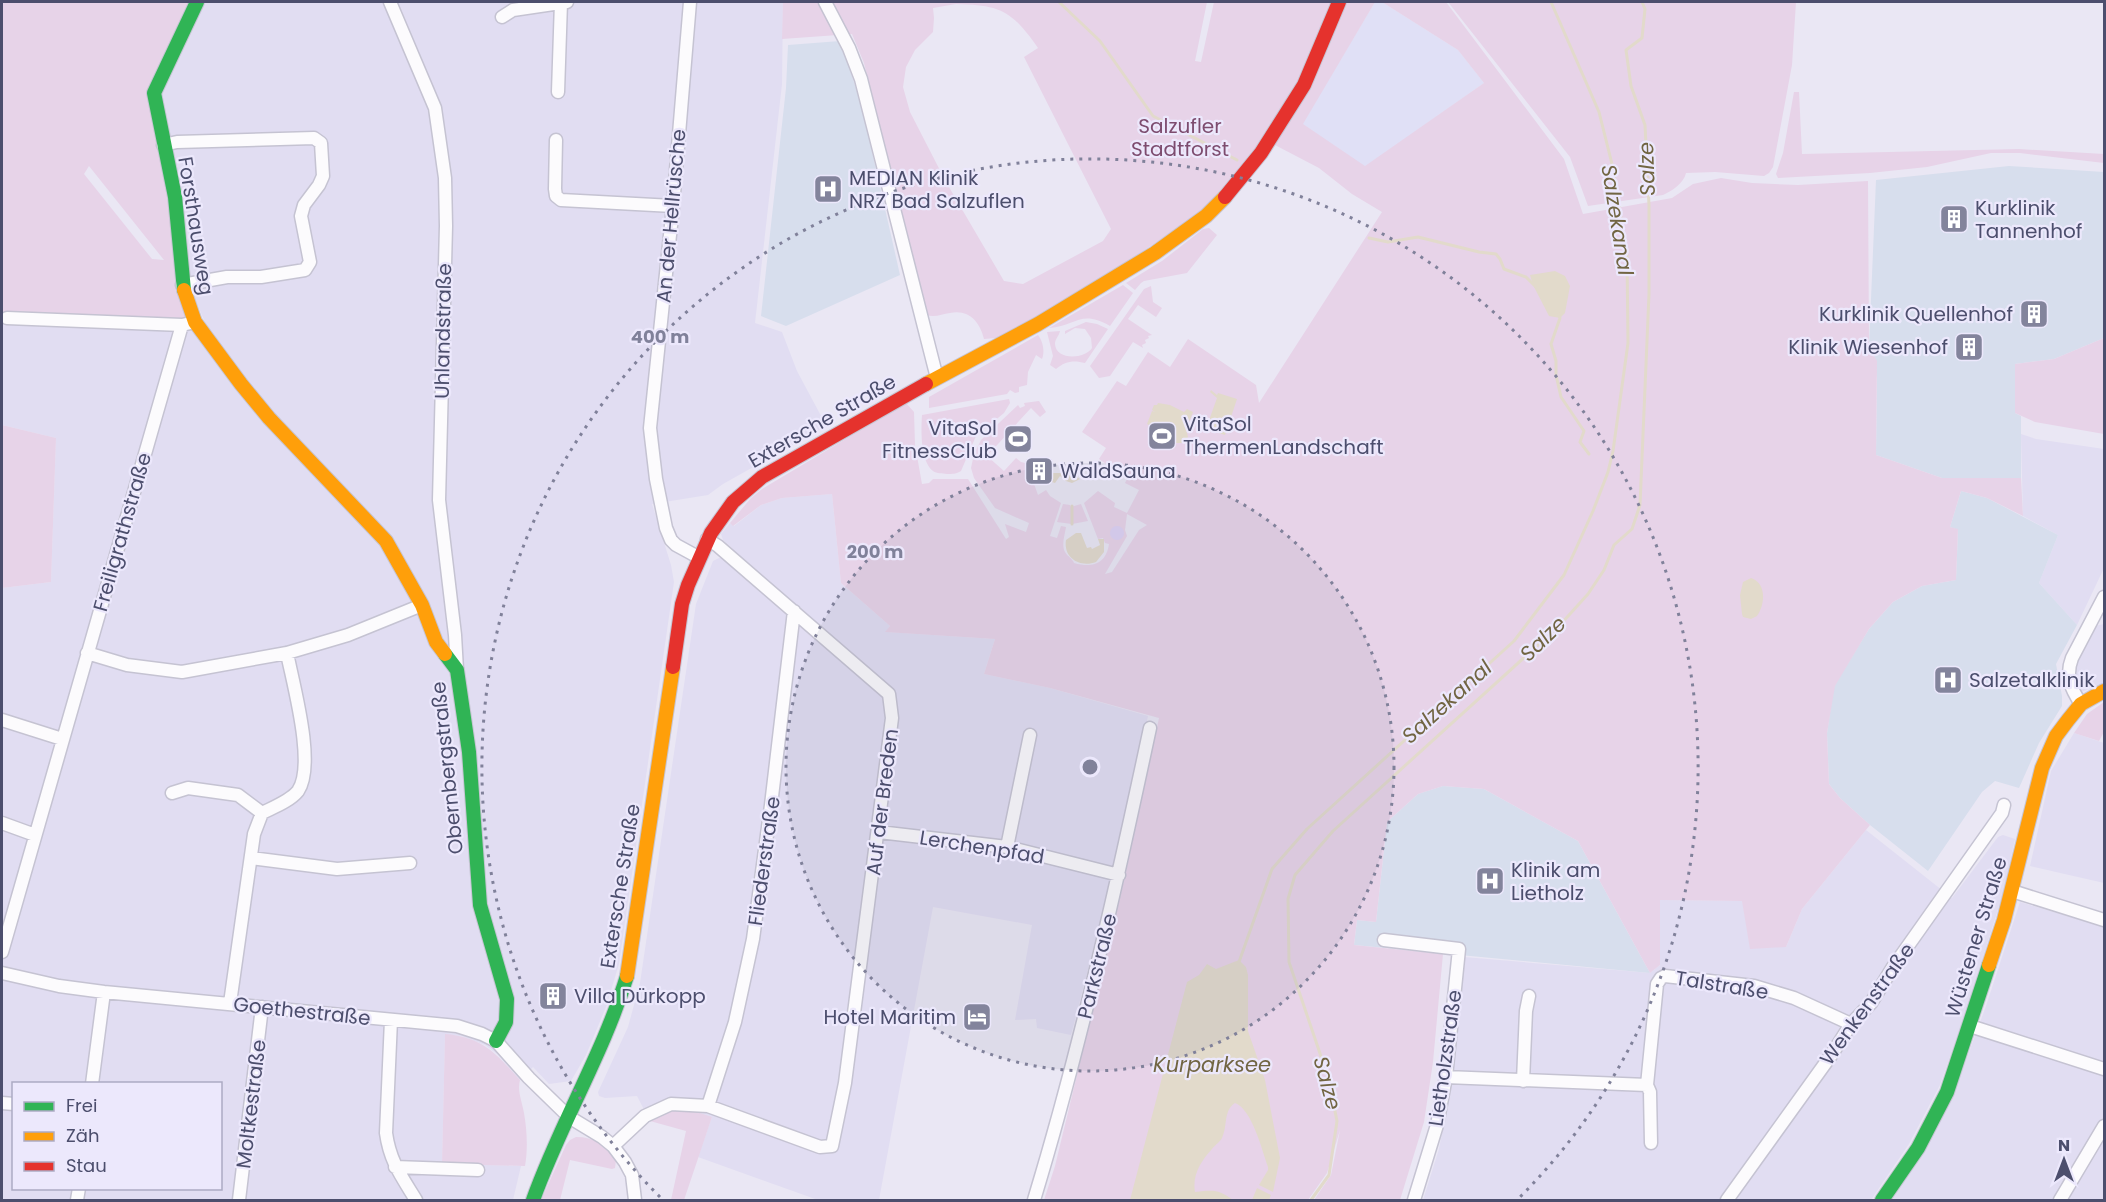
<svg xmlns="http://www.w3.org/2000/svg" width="2106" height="1202" font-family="Poppins,sans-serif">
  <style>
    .residential { fill: #e1ddf2; fill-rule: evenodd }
    .commercial { fill: #e0e0f6 }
    .medical { fill: #d7deed }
    .green { fill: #e7d3e8; fill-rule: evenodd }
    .sand { fill: #ddd2f4 }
    .water { fill: #e2dacb }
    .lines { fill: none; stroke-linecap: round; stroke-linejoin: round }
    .stream { stroke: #e2dacb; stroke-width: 3 }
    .street-casing { stroke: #c5c3d2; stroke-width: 15 }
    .fast-casing { stroke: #c6c5d3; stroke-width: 16 }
    .slow-casing { stroke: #c6c5d3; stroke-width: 16 }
    .jam-casing { stroke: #c6c5d3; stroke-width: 16 }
    .street { stroke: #fcfbfd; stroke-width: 12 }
    .fast { stroke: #30b455; stroke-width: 14 }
    .slow { stroke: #ff9f0a; stroke-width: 14 }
    .jam { stroke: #e5322d; stroke-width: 14 }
    .ring { fill: none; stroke: #80819a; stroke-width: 3; stroke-dasharray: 3 6 }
    .labels { text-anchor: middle; stroke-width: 4.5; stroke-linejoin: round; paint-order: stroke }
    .park-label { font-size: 20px; fill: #7d4c6f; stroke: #ece8fc }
    .poi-label { font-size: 20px; fill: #4c4e6d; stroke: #ece8fc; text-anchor: start }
    .street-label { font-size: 20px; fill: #4c4e6d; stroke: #ece8fc }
    .water-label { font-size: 21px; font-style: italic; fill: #716542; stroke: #ece8fc }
    .centre { fill: #80819a; stroke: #ece8fc; stroke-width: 3 }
    .ring-label { font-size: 18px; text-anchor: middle; font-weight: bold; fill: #80819a; stroke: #ece8fc; stroke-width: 4.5; stroke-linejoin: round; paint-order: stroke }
  </style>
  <rect width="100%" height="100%" fill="#eae7f4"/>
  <path class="residential" d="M 206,2 L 783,2 L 782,84 L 755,323 L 782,332 L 797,371 L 827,427 L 817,431 L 723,484 L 708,495 L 652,504 L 671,565 L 674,582 L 619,964 L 606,1007 L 586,1055 L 571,1081 L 549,1084 L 533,1067 L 520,1080 L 497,1054 L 485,1045 L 461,1036 L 445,1035 L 442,1164 L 521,1166 L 513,1200 L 2,1200 L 2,588 L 51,582 L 56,438 L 2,425 L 2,320 L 207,327 L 193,294 L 157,93 L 200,4 ZM 14,1084 L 220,1084 L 220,1188 L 14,1188 Z
    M 2021,434 L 2036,439 L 2104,449 L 2104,568 L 2077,625 L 2039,583 L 2058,535 L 2023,516 Z
    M 832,494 L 841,583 L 890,626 L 886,632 L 995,639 L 984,674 L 1050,688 L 1148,716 L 1112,877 L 1071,1035 L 1037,1028 L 1036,1019 L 1015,1020 L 1032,925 L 933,907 L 879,1200 L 818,1200 L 698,1157 L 712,1117 L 662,1113 L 650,1121 L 637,1096 L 605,1098 L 599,1096 L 598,1092 L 628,1027 L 640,983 L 696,604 L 713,561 L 719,558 L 724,558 L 732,548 L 723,540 L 721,534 L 730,523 L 734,526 L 761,505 L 782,498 Z
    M 2104,624 L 2104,684 L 2081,692 L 2076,687 L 2073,665 L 2095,626 Z
    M 2074,733 L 2104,743 L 2104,883 L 2030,866 L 2051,771 Z
    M 1866,830 L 1952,898 L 1998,837 L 2003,835 L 2015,839 L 2004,890 L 1969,1002 L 1940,1085 L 1909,1144 L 1871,1200 L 1423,1200 L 1439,1149 L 1449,1097 L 1464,957 L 1650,973 L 1660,965 L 1660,900 L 1743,901 L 1786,947 L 1802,909 Z
    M 2020,902 L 2104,927 L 2104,1200 L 1890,1200 L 1958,1082 L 1986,1006 Z"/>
  <path class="commercial" d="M 1375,2 L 1382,2 L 1458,50 L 1484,83 L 1365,167 L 1302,124 Z"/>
  <path class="medical" d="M 840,41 L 861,103 L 900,275 L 786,326 L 761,316 L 786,88 L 788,45 Z
    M 2009,166 L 2104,172 L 2104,338 L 2054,359 L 2015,364 L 2015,413 L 2021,416 L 2021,478 L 1942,478 L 1876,455 L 1877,378 L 1869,347 L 1876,180 Z
    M 1961,491 L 1987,498 L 2058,535 L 2039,583 L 2077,625 L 2056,664 L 2062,696 L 2062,706 L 2039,743 L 2019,788 L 1995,781 L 1982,792 L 1928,871 L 1870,825 L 1840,798 L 1829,784 L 1827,733 L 1834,686 L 1869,629 L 1893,602 L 1922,586 L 1956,580 L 1958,530 L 1950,527 Z
    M 1443,786 L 1484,789 L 1578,841 L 1650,973 L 1354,945 L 1357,920 L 1376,922 L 1387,822 L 1418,794 Z"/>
  <path class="green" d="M 2,2 L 193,2 L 151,91 L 187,321 L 2,315 ZM 89,166 L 164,260 L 152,259 L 84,174 Z
    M 783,2 L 1207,2 L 1195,61 L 1201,62 L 1214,2 L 1375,2 L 1303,124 L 1365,166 L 1484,83 L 1458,50 L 1382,2 L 1446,2 L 1564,159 L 1583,214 L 1672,198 L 1693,184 L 1721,178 L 1752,183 L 1798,185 L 1868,181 L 1869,347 L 1877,361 L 1876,455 L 1942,478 L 2021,478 L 2023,516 L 1987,498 L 1961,491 L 1950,527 L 1958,529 L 1956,580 L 1922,586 L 1893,602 L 1869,629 L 1835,686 L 1827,733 L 1829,784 L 1840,798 L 1870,825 L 1802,909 L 1786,947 L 1750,949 L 1742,901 L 1660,900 L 1660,965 L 1650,973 L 1578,841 L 1484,789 L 1443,786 L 1418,794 L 1387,822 L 1376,922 L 1357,920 L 1354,945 L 1443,954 L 1433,1062 L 1424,1122 L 1400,1200 L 1314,1200 L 1331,1175 L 1340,1130 L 1327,1173 L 1308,1200 L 1044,1200 L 1055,1166 L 1125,877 L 1159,718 L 1050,688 L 984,674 L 995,639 L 885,632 L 890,626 L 841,583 L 832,494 L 782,498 L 761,505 L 733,526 L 730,523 L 751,498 L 762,489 L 906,403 L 914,412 L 915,445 L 922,484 L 929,483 L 933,479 L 968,479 L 1006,539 L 1009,537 L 1005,524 L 1026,532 L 1029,523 L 995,508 L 974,478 L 971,468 L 974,454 L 981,440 L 1018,405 L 1020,408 L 1025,406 L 1024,403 L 1039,401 L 1046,412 L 1040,417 L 1031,408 L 987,456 L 1004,471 L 1016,458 L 1021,462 L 1033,465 L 1033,481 L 1038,495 L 1046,490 L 1050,496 L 1061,503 L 1050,536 L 1057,538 L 1061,526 L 1066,527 C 1065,534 1061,545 1065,552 C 1068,557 1072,558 1074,563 C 1091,568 1106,565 1109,544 L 1105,543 L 1103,538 L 1098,539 L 1084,503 L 1098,491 L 1115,503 L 1114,507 L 1127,513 L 1139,490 L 1125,483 L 1127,479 L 1099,459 L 1106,448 L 1082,432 L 1117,381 L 1126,386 L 1148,352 L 1170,367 L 1188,339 L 1256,385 L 1259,403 L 1382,212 L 1352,194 L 1319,168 L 1273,144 L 1237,175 L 1197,215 L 1074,297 L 996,338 L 984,339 C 980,322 969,309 950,313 C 942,314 935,318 926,315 L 864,63 L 852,34 L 782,39 ZM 956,4 C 1001,5 1012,11 1038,48 L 1024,57 L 1111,229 L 1103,241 L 1023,284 L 1004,281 L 946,182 L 910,112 L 903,87 L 906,67 L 915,50 L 933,32 L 934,18 L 933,8 ZM 1127,514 L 1147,525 L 1139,530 L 1112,572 L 1105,574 L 1127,536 L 1125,530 Z
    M 1448,2 L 1796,2 L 1792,65 L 1773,167 L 1769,173 L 1764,176 L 1715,172 L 1686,173 C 1684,183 1672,191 1663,195 L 1588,206 L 1570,157 Z
    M 1794,92 L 1799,92 L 1802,154 L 2019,149 L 2104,154 L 2104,163 L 2020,153 L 1991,153 L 1927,167 L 1870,173 L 1778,178 L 1776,174 L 1783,153 Z
    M 1209,228 L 1217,235 L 1187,273 L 1144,281 L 1141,283 L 1135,290 L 1126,283 L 1162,261 L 1203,229 Z
    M 1123,285 L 1133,293 L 1110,326 C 1081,309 1076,326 1049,328 Z
    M 1151,286 L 1153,302 L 1162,308 L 1156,317 L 1138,305 L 1128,319 L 1152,335 L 1148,336 L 1149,338 L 1145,340 L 1146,343 L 1142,345 L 1143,348 L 1133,342 L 1110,376 L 1099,378 L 1090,366 L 1144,289 Z
    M 1086,322 L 1097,324 L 1108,329 L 1085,363 C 1074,360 1065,361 1056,369 L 1050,365 L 1053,356 L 1047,332 L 1060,331 C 1059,336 1055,339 1055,344 C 1056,361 1085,359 1092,348 L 1091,338 L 1085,329 L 1075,328 L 1065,334 L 1065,331 Z
    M 1038,335 C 1043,341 1045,352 1042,359 L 1036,355 L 1028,372 L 1027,385 L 1019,387 L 1019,392 L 1015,393 L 1010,390 L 1007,394 L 929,408 L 929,397 Z
    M 2104,338 L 2104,434 L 2035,422 L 2015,413 L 2015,364 L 2054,359 Z
    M 1009,399 L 1010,403 L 1004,413 L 976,436 L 961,471 C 956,474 953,474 947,474 C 942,473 937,474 933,471 C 920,461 921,429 922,415 Z
    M 2,425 L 56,438 L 51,582 L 2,588 Z
    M 1063,504 L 1070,505 L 1071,507 L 1081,504 L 1088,521 L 1072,524 L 1057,522 Z
    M 2104,702 L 2104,732 L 2099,741 L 2074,733 L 2087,714 Z
    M 445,1034 C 482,1037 496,1053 520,1080 C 517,1091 522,1101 524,1113 C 527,1130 528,1149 525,1166 L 442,1164 Z
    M 677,1110 L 697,1112 L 712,1117 L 684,1200 L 671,1200 L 686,1131 L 650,1121 L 662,1113 Z
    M 576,1137 C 594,1137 607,1145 616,1160 L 615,1168 L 612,1169 L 570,1160 L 560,1200 L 541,1200 L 566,1145 L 570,1140 Z"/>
  <path class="sand" d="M1110 533a7 7 0 1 1 14 0a7 7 0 1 1-14 0Z"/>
  <path class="water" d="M 1555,271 L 1565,276 L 1570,286 L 1565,313 L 1560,318 L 1549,316 L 1533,285 L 1530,275 Z
    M 1211,390 L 1217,395 L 1218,393 L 1237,399 L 1225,435 L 1205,429 L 1207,423 L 1208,423 L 1217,398 L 1210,392 Z
    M 1158,403 L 1170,405 L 1184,412 L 1187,409 L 1193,412 L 1186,429 L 1188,437 L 1183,443 L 1174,443 L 1171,438 L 1170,433 L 1162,431 L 1147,424 L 1152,411 L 1155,412 L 1152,410 L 1154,405 L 1157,405 Z
    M 1063,467 L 1080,479 L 1072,483 L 1066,481 L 1060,476 L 1055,483 L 1052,482 L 1053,473 L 1062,473 Z
    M 1076,533 L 1081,533 L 1087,548 L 1091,547 L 1092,549 L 1100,545 L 1098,539 L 1104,539 L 1104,552 L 1096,562 C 1080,568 1063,558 1066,540 Z
    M 1751,578 C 1767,583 1765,605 1757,616 L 1751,619 L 1743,617 L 1742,614 L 1740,595 L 1743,582 Z
    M 1239,960 L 1246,967 L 1248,975 L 1248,1031 L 1265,1080 L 1280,1158 L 1273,1192 L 1259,1185 L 1268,1170 L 1268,1167 C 1262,1150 1252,1109 1235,1103 C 1223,1111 1228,1125 1222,1138 C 1220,1142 1215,1145 1212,1149 C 1201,1161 1192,1175 1195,1192 C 1214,1190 1218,1189 1233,1200 L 1130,1200 L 1187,982 L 1199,975 L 1207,964 L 1216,969 Z
    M 1257,1188 L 1271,1195 L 1269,1200 L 1252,1200 Z"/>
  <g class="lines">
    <path class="stream" d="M 1059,2 L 1100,41 L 1153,116 L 1237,160
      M 1369,238 L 1388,242 L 1418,237 L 1479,252 L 1496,254 L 1500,259 L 1504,269 L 1526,277 L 1536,287
      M 1559,314 L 1560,318 L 1551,344 L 1556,361 L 1556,375 L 1561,397 L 1584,431 L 1580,442 L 1589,454
      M 1072,506 L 1072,524
      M 1239,962 L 1272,869 L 1307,829 L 1514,641 L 1564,575 L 1593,511 L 1608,472 L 1613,451 L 1628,343 L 1627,256 L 1613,168 L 1599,112 L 1551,2
      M 1311,1200 L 1329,1175 L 1337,1121 L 1328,1077 L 1289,962 L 1288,899 L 1295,875 L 1333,831 L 1560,625 L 1588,594 L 1604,570 L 1614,545 L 1632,529 L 1640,505 L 1649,294 L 1649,205 L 1645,125 L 1631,86 L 1626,50 L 1642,38 L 1645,9 L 1642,2"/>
    <g class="street-casing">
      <path id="street" d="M 390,2 L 435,108 L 445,178 L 446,226 L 439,500 L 455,635 L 457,670
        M 690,2 L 673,206 L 650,428 L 656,479 L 666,528 L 671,540 L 676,545 L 698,557
        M 825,2 L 849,48 L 861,79 L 937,378
        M 502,17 L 513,10 L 567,2
        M 558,92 L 561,2
        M 556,140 L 555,189 L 556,196 L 561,200 L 673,206
        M 163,145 L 177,142 L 314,138 L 321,143 L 323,176 L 319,185 L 304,205 L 301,216 L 310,262 L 305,270 L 261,277 L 227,277 L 182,285
        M 7,318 L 182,325
        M 87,653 L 127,665 L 182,672 L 287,653 L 348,635 L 422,605
        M 2081,704 C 2071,689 2065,676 2072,658 L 2104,597
        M 2,720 L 62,739
        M 172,793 L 188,788 L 238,795 L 262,813
        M 2,823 L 35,835
        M 879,832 L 1007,847 L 1119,875
        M 1007,847 L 1030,735
        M 251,858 L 337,869 L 410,863
        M 2012,891 L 2104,920
        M 1384,940 L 1459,949 L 1446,1077 L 1437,1125 L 1414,1200
        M 2,952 L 182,325 L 195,322
        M 2,973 L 59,986 L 104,992 L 457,1026 L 482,1034 L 496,1041 L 529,1078 L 569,1117 L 602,1137 L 613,1146 L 625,1162 L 632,1175 L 635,1200
        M 230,1003 L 254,834 L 262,813 C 274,807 290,801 298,791 C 316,765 293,684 287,653
        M 391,1020 L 386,1133 C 390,1162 402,1177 416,1200
        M 1970,1026 L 2104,1069
        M 1446,1077 L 1647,1085 L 1657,984 L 1661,978 L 1665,976 L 1754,986 L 1794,998 L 1851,1024
        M 1523,1081 L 1526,1011 L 1529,996
        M 92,1084 L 104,992
        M 1647,1085 L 1650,1092 L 1651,1143
        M 2,1103 L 14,1104
        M 708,1106 L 735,1022 L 753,939 L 771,805 L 794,611
        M 613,1146 L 645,1116 L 671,1104 L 708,1106 L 820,1147 L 832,1146 L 845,1083 L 892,718 L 889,694 L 718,546 L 707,539
        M 395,1167 L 478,1170
        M 77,1200 L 79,1188
        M 239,1200 L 262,1007
        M 1034,1200 C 1081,1045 1116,887 1150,728
        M 1727,1200 L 1832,1054 L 1851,1024 L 1871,1003 L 1893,967 L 2002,813 L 2004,805
        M 2060,1200 L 2104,1126"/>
    </g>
    <g class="fast-casing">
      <path id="fast" d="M 184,290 L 175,197 L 154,93 L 197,2
        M 445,654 L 457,670 L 469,752 L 480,905 L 507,999 L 506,1022 L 496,1041
        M 533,1200 C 560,1124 603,1054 627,976
        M 1882,1200 L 1918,1148 L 1947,1092 L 1989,965"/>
    </g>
    <g class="slow-casing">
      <path id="slow" d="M 184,290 L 195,322 L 241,384 L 269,418 L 386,541 L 422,605 L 436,642 L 445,654
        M 926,384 L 1038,324 L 1155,253 L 1206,216 L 1225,197
        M 1989,965 L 2004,920 L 2042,768 L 2056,736 L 2068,720 L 2081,704 L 2104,691
        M 627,976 L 673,667"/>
    </g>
    <g class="jam-casing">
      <path id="jam" d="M 1225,197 L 1261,153 L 1304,85 L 1339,2
        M 673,667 L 682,604 L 688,585 L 711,533 L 733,502 L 762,477 L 926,384"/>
    </g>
    <use href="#street" class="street"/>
    <use href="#fast" class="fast"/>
    <use href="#slow" class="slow"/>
    <use href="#jam" class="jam"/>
  </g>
  <circle cx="1090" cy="767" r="304" fill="#80819a" fill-opacity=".12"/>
  <g class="ring">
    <circle cx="1090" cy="767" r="304"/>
    <path d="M660 1197A608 608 0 1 1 1520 1197"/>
  </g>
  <defs>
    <g id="hospital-square" transform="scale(1.5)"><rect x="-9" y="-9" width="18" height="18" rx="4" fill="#83849c" stroke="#ece8fc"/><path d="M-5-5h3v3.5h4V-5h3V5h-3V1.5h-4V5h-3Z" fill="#fff"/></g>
    <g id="building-square" transform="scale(1.5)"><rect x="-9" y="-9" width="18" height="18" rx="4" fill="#83849c" stroke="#ece8fc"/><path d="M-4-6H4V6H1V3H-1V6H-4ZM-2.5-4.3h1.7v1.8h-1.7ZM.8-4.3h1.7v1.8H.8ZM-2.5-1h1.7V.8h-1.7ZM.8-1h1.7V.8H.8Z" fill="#fff"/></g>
    <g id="stadium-square" transform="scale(1.5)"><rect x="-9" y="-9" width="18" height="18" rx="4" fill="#83849c" stroke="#ece8fc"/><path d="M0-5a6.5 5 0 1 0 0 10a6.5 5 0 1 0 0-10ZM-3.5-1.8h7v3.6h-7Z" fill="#fff"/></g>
    <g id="hotel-square" transform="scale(1.5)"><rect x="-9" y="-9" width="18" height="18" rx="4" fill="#83849c" stroke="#ece8fc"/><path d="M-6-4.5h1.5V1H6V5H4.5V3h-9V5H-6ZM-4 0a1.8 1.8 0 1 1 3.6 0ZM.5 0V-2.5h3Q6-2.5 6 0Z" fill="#fff"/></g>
  </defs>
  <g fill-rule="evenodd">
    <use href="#hospital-square" x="828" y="189"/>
    <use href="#building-square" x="1954" y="219"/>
    <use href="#building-square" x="2034" y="314"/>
    <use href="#building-square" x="1969" y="347"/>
    <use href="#stadium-square" x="1162" y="436"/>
    <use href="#stadium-square" x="1018" y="439"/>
    <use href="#building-square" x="1039" y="471"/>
    <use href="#hospital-square" x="1948" y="680"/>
    <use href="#hospital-square" x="1490" y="881"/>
    <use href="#building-square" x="553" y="996"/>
    <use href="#hotel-square" x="977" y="1017"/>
  </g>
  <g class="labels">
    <g class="park-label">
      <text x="1180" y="133">Salzufler<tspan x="1180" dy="23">Stadtforst</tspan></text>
    </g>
    <g class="poi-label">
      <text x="849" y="185">MEDIAN Klinik<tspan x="849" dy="23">NRZ Bad Salzuflen</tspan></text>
      <text x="1975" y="215">Kurklinik<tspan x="1975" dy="23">Tannenhof</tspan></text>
      <text x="2013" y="321" text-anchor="end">Kurklinik Quellenhof</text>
      <text x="1948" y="354" text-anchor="end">Klinik Wiesenhof</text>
      <text x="1183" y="431">VitaSol<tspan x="1183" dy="23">ThermenLandschaft</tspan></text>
      <text x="997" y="435" text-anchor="end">VitaSol<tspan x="997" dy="23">FitnessClub</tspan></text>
      <text x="1060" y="478">WaldSauna</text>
      <text x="1969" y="687">Salzetalklinik</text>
      <text x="1511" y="877">Klinik am<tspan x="1511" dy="23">Lietholz</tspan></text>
      <text x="574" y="1003">Villa Dürkopp</text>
      <text x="956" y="1024" text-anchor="end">Hotel Maritim</text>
    </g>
    <g class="street-label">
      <text transform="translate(671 216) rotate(-85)" y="7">An der Hellrüsche</text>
      <text transform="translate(196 226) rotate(81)" y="7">Forsthausweg</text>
      <text transform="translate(443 331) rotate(-89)" y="7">Uhlandstraße</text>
      <text transform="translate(822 421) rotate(-30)" y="7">Extersche Straße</text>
      <text transform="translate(122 532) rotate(-74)" y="7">Freiligrathstraße</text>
      <text transform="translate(447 768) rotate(-96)" y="7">Obernbergstraße</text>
      <text transform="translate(882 802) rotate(-83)" y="7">Auf der Breden</text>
      <text transform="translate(982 847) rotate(9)" y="7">Lerchenpfad</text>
      <text transform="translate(764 861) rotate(-82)" y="7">Fliederstraße</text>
      <text transform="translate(620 886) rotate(-81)" y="7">Extersche Straße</text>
      <text transform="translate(1976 937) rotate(-73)" y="7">Wüstener Straße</text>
      <text transform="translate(1097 966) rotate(-76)" y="7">Parkstraße</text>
      <text transform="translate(1722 985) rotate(9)" y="7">Talstraße</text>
      <text transform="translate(1867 1004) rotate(-54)" y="7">Wenkenstraße</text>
      <text transform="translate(302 1011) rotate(6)" y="7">Goethestraße</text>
      <text transform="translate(1445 1058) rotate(-82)" y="7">Lietholzstraße</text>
      <text transform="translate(251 1104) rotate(-83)" y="7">Moltkestraße</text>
    </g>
    <g class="water-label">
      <text transform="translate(1647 169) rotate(-92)" y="7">Salze</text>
      <text transform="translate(1617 220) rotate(81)" y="7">Salzekanal</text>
      <text transform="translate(1543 639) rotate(-44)" y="7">Salze</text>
      <text transform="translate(1447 702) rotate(-42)" y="7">Salzekanal</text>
      <text x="1212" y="1072">Kurparksee</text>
      <text transform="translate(1327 1083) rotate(75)" y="7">Salze</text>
    </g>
  </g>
  <circle cx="1090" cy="767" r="9" class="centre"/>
  <g class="ring-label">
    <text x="660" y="343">400 m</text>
    <text x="875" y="558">200 m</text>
  </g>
  <rect width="2106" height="1202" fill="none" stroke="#4c4e6d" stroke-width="6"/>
  <rect x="12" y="1082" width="210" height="108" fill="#ece8fc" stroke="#acaac3" stroke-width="1.5"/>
  <rect x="24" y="1102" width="30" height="9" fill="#30b455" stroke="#acaac3" stroke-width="1.5"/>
  <text x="66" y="1112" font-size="18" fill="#4c4e6d">Frei</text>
  <rect x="24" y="1132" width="30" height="9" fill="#ff9f0a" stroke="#acaac3" stroke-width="1.5"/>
  <text x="66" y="1142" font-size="18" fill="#4c4e6d">Zäh</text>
  <rect x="24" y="1162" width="30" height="9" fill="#e5322d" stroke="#acaac3" stroke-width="1.5"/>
  <text x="66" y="1172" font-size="18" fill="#4c4e6d">Stau</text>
  <g transform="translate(2064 1160)" stroke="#ece8fc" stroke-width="4.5" paint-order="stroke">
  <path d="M0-4.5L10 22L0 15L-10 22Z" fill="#4c4e6d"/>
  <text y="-9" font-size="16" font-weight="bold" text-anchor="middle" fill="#4c4e6d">N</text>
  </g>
</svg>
